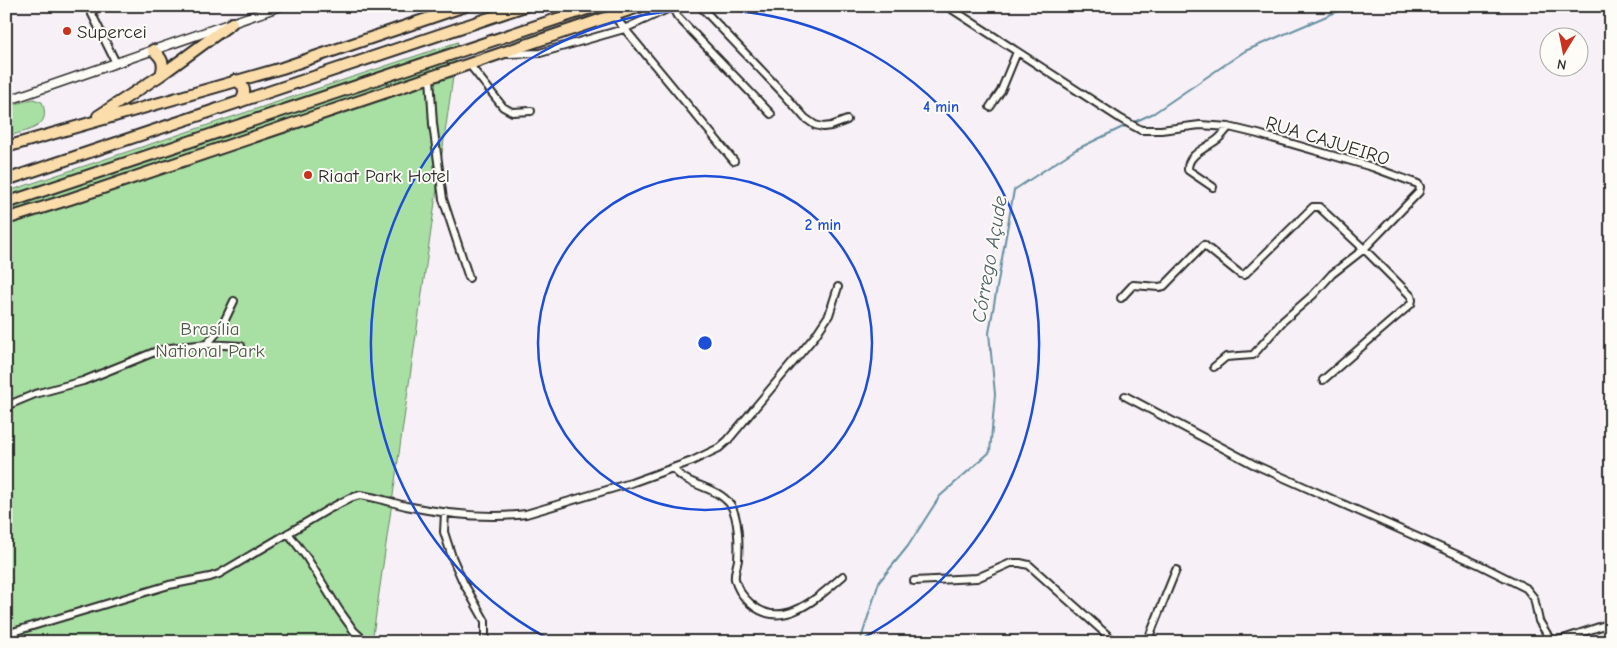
<svg xmlns="http://www.w3.org/2000/svg" width="1617" height="648" font-family="'Comic Neue',sans-serif">
  <style>
    .green { fill: #a8dfa3; stroke: #6a8567 }
    .lines { fill: none; stroke-linecap: round; stroke-linejoin: round }
    .stream { stroke: #668fa1; stroke-width: 2 }
    .minor-casing { stroke: #2b2b2b; stroke-width: 10 }
    .tertiary-casing { stroke: #2b2b2b; stroke-width: 11 }
    .primary-casing { stroke: #2b2b2b; stroke-width: 14 }
    .trunk-casing { stroke: #2b2b2b; stroke-width: 14 }
    .minor { stroke: #fdfcf7; stroke-width: 6 }
    .tertiary { stroke: #fdfcf7; stroke-width: 8 }
    .primary { stroke: #fbddab; stroke-width: 10 }
    .trunk { stroke: #fbddab; stroke-width: 10 }
    .ring { fill: none; stroke: #1d4ed8; stroke-width: 2.5 }
    .poi-dot { fill: #c8321e; stroke: #fdfcf7; stroke-width: 2 }
    .labels { text-anchor: middle; stroke-width: 4; stroke-linejoin: round; paint-order: stroke }
    .poi-label { font-size: 19px; fill: #2b2b2b; stroke: #fdfcf7; text-anchor: start }
    .street-label { font-size: 19px; fill: #2b2b2b; stroke: #fdfcf7 }
    .park-label { font-size: 19px; fill: #4a5849; stroke: #fdfcf7 }
    .water-label { font-size: 20px; font-style: italic; fill: #495d66; stroke: #fdfcf7 }
    .centre { fill: #1d4ed8; stroke: #fdfcf7; stroke-width: 2.5 }
    .ring-label { font-size: 15px; text-anchor: middle; font-weight: bold; fill: #1d4ed8; stroke: #fdfcf7; stroke-width: 4; stroke-linejoin: round; paint-order: stroke }
  </style>
  <rect width="100%" height="100%" fill="#f7f1f7"/>
  <filter id="ink" filterUnits="userSpaceOnUse"><feTurbulence type="fractalNoise" baseFrequency=".02" numOctaves="2"/><feDisplacementMap in="SourceGraphic" scale="10" xChannelSelector="R" yChannelSelector="G"/><feConvolveMatrix kernelMatrix="1 2 1 2 8 2 1 2 1" color-interpolation-filters="sRGB"/></filter>
  <g filter="url(#ink)">
    <path class="green" d="M 458,42 L 372,642 L 6,642 L 6,192 Z
      M 33,99 L 42,102 C 53,129 26,130 6,137 L 6,107 Z"/>
    <g class="lines">
      <path class="stream" d="M 1602,6 L 1611,11
        M 1132,123 L 1154,113 L 1245,51 L 1350,6
        M 860,642 L 879,582 L 908,546 L 940,496 L 990,452 L 995,394 L 989,333 L 1014,190 L 1075,150 L 1127,125"/>
      <g class="minor-casing">
        <path id="minor" d="M 88,6 L 116,63
          M 672,6 L 677,16 L 771,114
          M 700,6 L 784,94 L 805,118 L 815,125 L 823,127 L 831,126 L 847,120
          M 947,6 L 1121,119 L 1141,130 L 1161,130 L 1200,125 L 1229,127 L 1258,134 L 1372,167 L 1418,184 L 1420,187 L 1419,192 L 1364,249 L 1411,296 L 1412,300 L 1411,304 L 1323,380
          M 91,11 L 101,6
          M 614,16 L 734,161
          M 508,54 L 540,53 L 624,29 L 674,6
          M 469,64 L 503,107 L 512,112 L 531,111
          M 430,77 L 433,124 L 443,199 L 469,278
          M 990,107 L 1001,91 L 1017,52
          M 1213,187 L 1188,170 C 1187,154 1207,148 1218,139 C 1222,136 1225,131 1229,127
          M 1121,298 L 1133,285 L 1159,287 L 1164,286 L 1204,245 L 1240,274 L 1244,275 L 1313,207 L 1319,207 L 1364,249 L 1332,274 L 1313,295 L 1283,321 L 1253,355 L 1226,357 L 1214,367
          M 207,344 L 241,346
          M 1125,396 L 1253,464 L 1480,565 L 1526,588 L 1534,598 L 1539,621 L 1552,642
          M 6,406 L 35,394 L 83,381 L 157,351 L 170,348 L 207,344 L 221,328 L 234,301
          M 673,468 C 687,487 715,485 730,504 C 739,517 739,545 738,560 C 737,566 734,573 735,579 C 737,590 743,597 751,604 C 783,632 818,597 843,576
          M 445,512 L 444,532 L 452,557 L 463,582 L 485,621 L 485,642
          M 288,533 L 307,558 L 339,610 L 354,631 L 366,642
          M 914,581 L 977,578 L 1011,563 L 1020,563 L 1029,565 L 1115,642
          M 10,642 L 6,634 L 169,585 L 210,577 L 219,574 L 329,509 L 350,498 L 360,495 C 375,497 390,502 406,506 C 445,514 487,519 526,514 L 631,483 L 692,461 L 719,448 L 728,440 L 815,336 L 829,315 L 838,287
          M 1147,642 L 1176,570
          M 1554,642 L 1611,623"/>
      </g>
      <g class="tertiary-casing">
        <path id="tertiary" d="M 6,101 L 281,6"/>
      </g>
      <g class="primary-casing">
        <path id="primary" d="M 6,203 L 596,6
          M 6,219 L 70,199 L 641,6"/>
      </g>
      <g class="trunk-casing">
        <path id="trunk" d="M 153,50 C 162,58 165,63 161,75
          M 235,80 C 245,85 247,93 240,102
          M 98,116 L 161,75 L 232,23
          M 6,147 L 282,68 L 465,6
          M 6,180 L 525,6"/>
      </g>
      <use href="#minor" class="minor"/>
      <use href="#tertiary" class="tertiary"/>
      <use href="#primary" class="primary"/>
      <use href="#trunk" class="trunk"/>
    </g>
  </g>
  <g class="ring">
    <circle cx="705" cy="343" r="167"/>
    <path d="M553 641A334 334 0 1 1 857 641"/>
  </g>
  <g class="poi-dot">
    <circle cx="67" cy="31" r="5"/>
    <circle cx="308" cy="175" r="5"/>
  </g>
  <g class="labels">
    <g class="poi-label">
      <text x="77" y="38">Supercei</text>
      <text x="318" y="182">Riaat Park Hotel</text>
    </g>
    <g class="street-label">
      <text transform="translate(1328 140) rotate(17)" y="7">RUA CAJUEIRO</text>
    </g>
    <g class="park-label">
      <text x="210" y="335">Brasília<tspan x="210" dy="22">National Park</tspan></text>
    </g>
    <g class="water-label">
      <text transform="translate(989 259) rotate(-80)" y="7">Córrego Açude</text>
    </g>
  </g>
  <circle cx="705" cy="343" r="8" class="centre"/>
  <g class="ring-label">
    <text x="941" y="112">4 min</text>
    <text x="823" y="230">2 min</text>
  </g>
  <rect width="1617" height="648" fill="none" stroke="#fdfcf7" stroke-width="25"/>
  <rect x="12" y="12" width="1592" height="623" fill="none" stroke="#2b2b2b" stroke-width="2" filter="url(#ink)"/>
  <g transform="translate(1564 52) rotate(190)"><circle r="24" fill="#fdfcf7" stroke="#a9a8a5"/>
  <path d="M0-4L9 19L0 12L-9 19Z" fill="#c8321e"/>
  <text y="-8" font-size="14" font-weight="bold" text-anchor="middle" fill="#2b2b2b">N</text>
  </g>
</svg>
